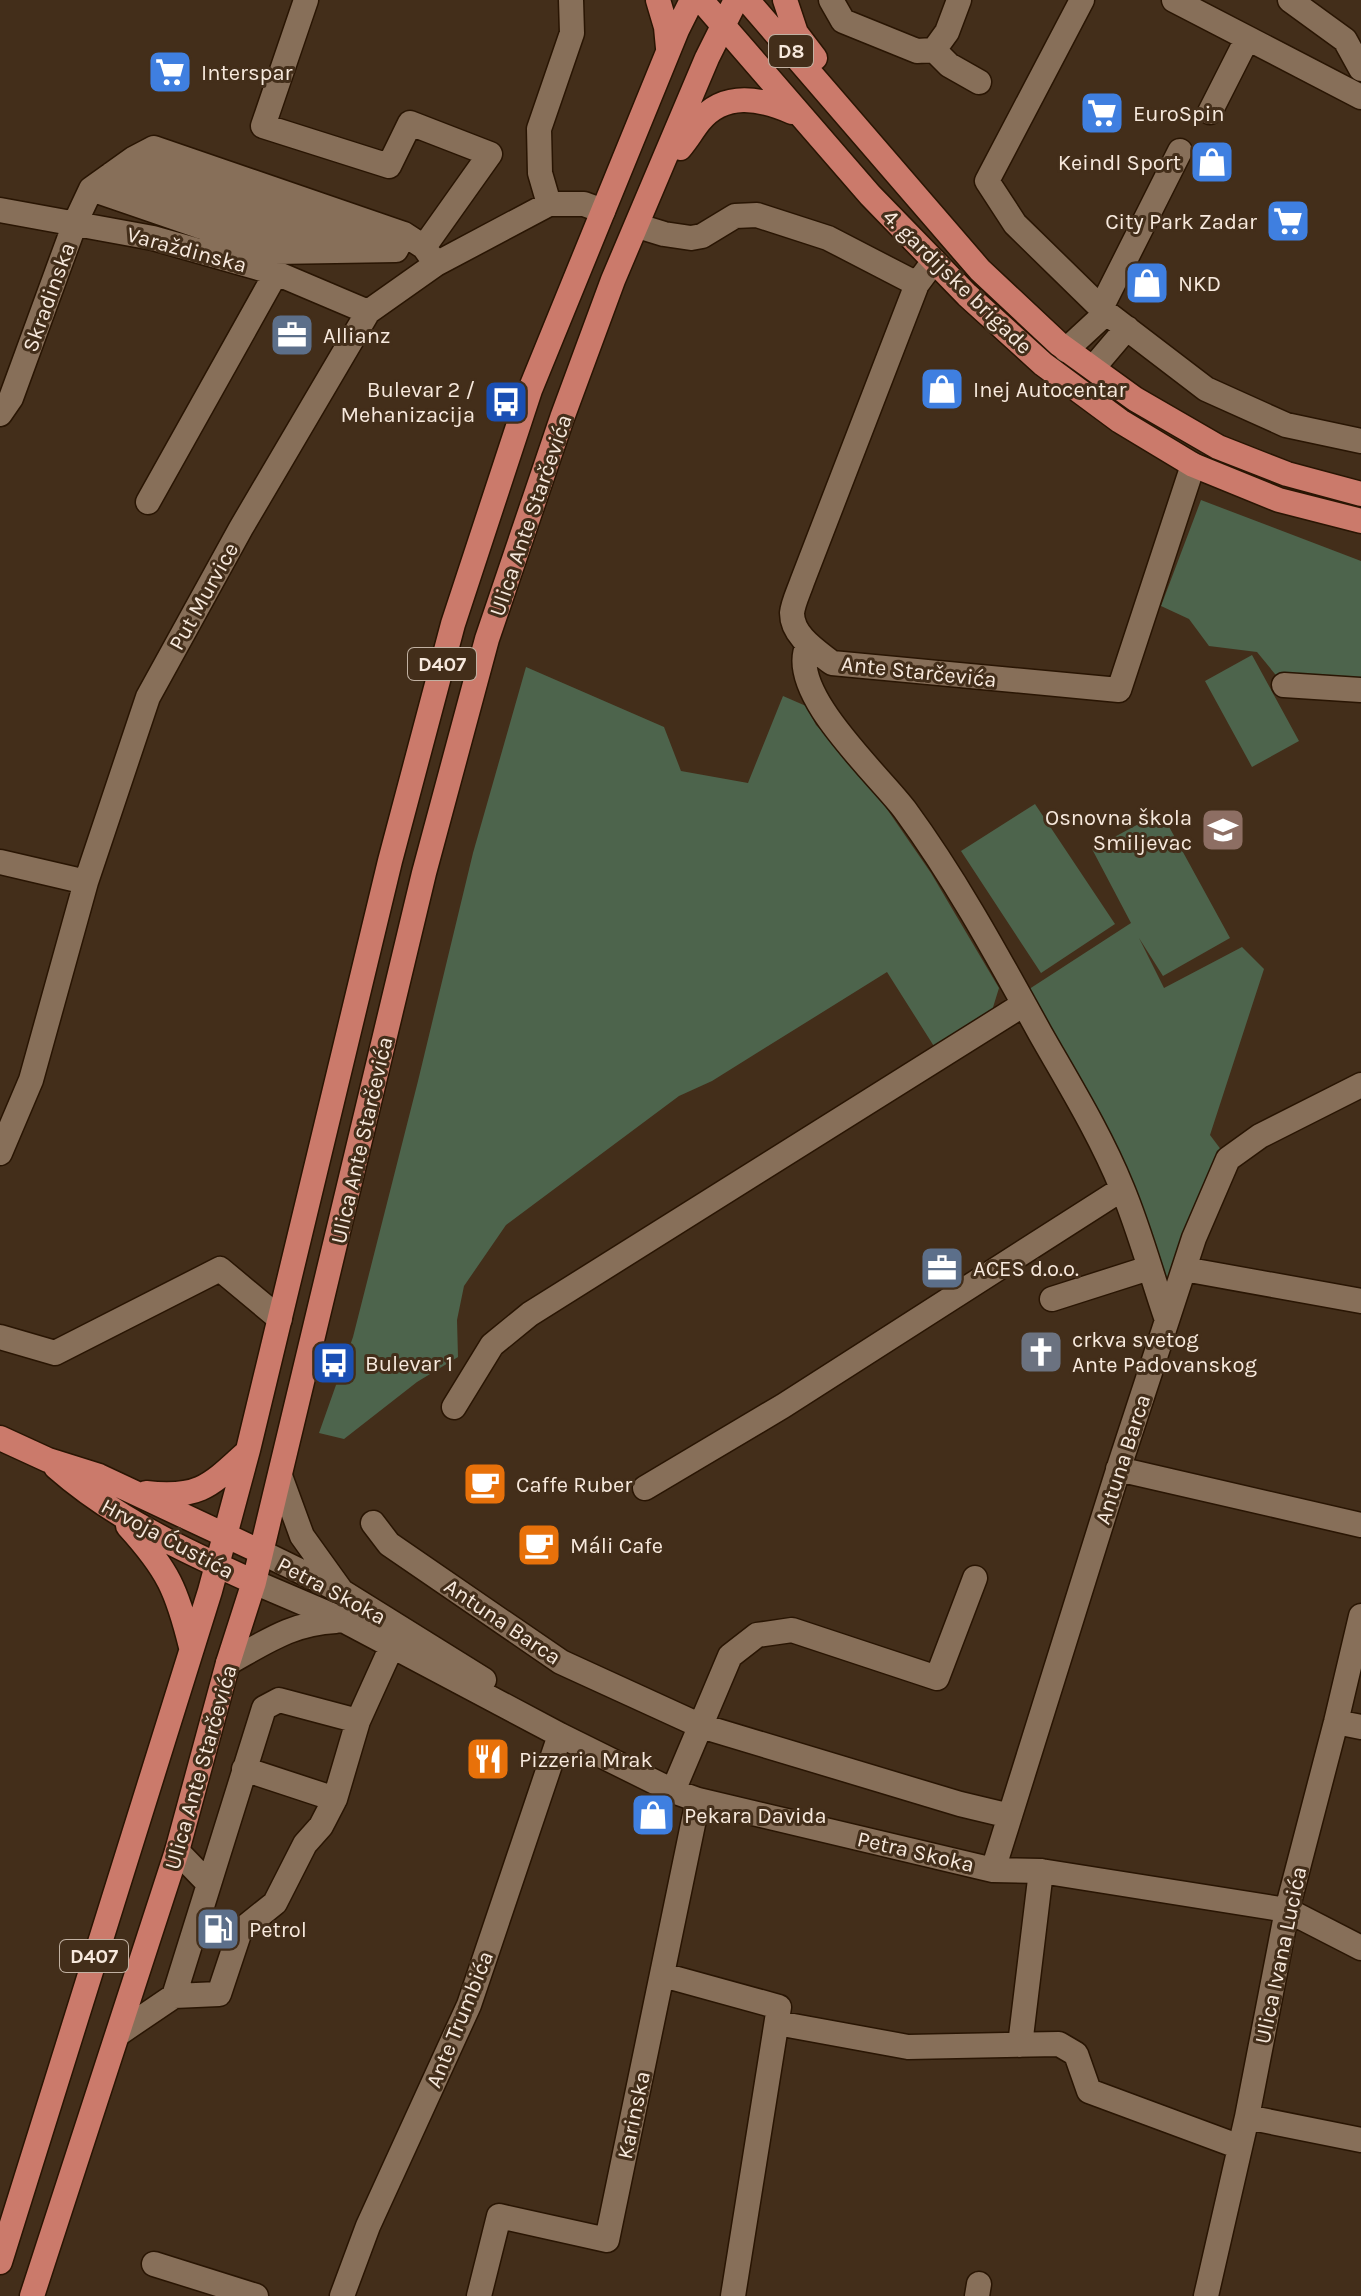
<svg xmlns="http://www.w3.org/2000/svg" width="1361" height="2296" font-family="Karla,sans-serif">
  <style>
    .green { fill: #4d644c }
    .lines { fill: none; stroke-linecap: round; stroke-linejoin: round }
    .minor-casing { stroke: #291503; stroke-width: 27 }
    .major-casing { stroke: #291503; stroke-width: 27 }
    .minor { stroke: #876f59; stroke-width: 24 }
    .major { stroke: #cb7a6b; stroke-width: 24 }
    .labels { text-anchor: middle; stroke-width: 6; stroke-linejoin: round; paint-order: stroke }
    .shield { fill: #432e1a; stroke: #c1b1a2; stroke-width: 2 }
    .shield-label { font-size: 20px; font-weight: bold; fill: #f7e9dd }
    .poi-label { font-size: 22px; fill: #f7e9dd; stroke: #432e1a; text-anchor: start }
    .street-label { font-size: 22px; fill: #f7e9dd; stroke: #432e1a }
  </style>
  <rect width="100%" height="100%" fill="#432e1a"/>
  <path class="green" d="M 1201,500 L 1361,561 L 1361,690 L 1284,685 L 1257,652 L 1209,646 L 1189,619 L 1161,606 Z
    M 1252,655 L 1299,741 L 1252,767 L 1205,681 Z
    M 526,667 L 664,727 L 681,771 L 748,783 L 783,696 L 806,706 L 816,725 L 858,767 L 931,873 L 999,988 L 990,1017 L 937,1051 L 887,972 L 712,1081 L 679,1096 L 506,1225 L 464,1286 L 457,1320 L 458,1357 L 417,1382 L 344,1439 L 319,1433 L 353,1337 L 418,1081 L 473,853 Z
    M 1035,804 L 1115,924 L 1041,973 L 961,851 Z
    M 1161,812 L 1230,938 L 1163,976 L 1139,938 L 1164,988 L 1242,947 L 1264,969 L 1210,1135 L 1228,1159 L 1167,1320 L 1122,1189 L 1020,995 L 1131,923 L 1092,849 Z"/>
  <g class="lines">
    <g class="minor-casing">
      <path id="minor" d="M 306,0 L 263,126 L 389,166 L 410,123 L 490,154 L 424,247
        M 831,0 L 843,21 L 917,51 L 934,50 L 947,32 L 959,0
        M 1082,0 L 987,181 L 1015,224 L 1104,311 L 1206,389 L 1286,425 L 1361,441
        M 1174,0 L 1361,97
        M 1290,0 L 1345,40 L 1361,69
        M 934,50 L 949,65 L 979,82
        M 1210,112 L 1247,39
        M 133,159 L 379,244
        M 112,174 L 329,245
        M 91,189 L 275,252 L 396,250 L 404,234
        M 549,204 L 540,173 L 539,129 L 572,33 L 571,0
        M 0,210 L 153,238 L 276,273 L 368,312
        M 638,226 L 664,234 L 691,238 L 702,236 L 735,216 L 757,215 L 828,238 L 917,284
        M 934,261 L 917,284 L 802,582 C 799,591 793,603 792,613 C 792,636 817,651 832,663 L 1119,690 L 1193,465
        M 1101,308 L 1180,151
        M 1066,350 L 1106,313
        M 1093,368 L 1127,328
        M 0,414 L 11,398 L 75,223 L 91,189 L 133,159 L 154,148 L 404,234 L 424,247 L 436,264
        M 148,502 L 276,273
        M 808,645 C 785,691 879,775 905,810 C 957,881 998,957 1040,1033 C 1069,1084 1100,1134 1122,1188 C 1140,1231 1152,1277 1167,1320
        M 1284,685 L 1361,690
        M 0,862 L 86,882
        M 0,1153 L 31,1080 L 86,882 L 148,697 L 241,528 L 368,312 L 436,264 L 549,204 L 584,204 L 603,211
        M 1184,1269 L 1361,1301
        M 1052,1299 L 1149,1268
        M 0,1337 L 55,1353 L 220,1269 L 280,1319
        M 454,1407 L 492,1345 L 530,1314 L 1024,1004
        M 1118,1469 L 1361,1525
        M 280,1476 L 302,1536 L 340,1589
        M 645,1488 L 783,1406 L 1122,1189
        M 373,1523 L 389,1544 L 561,1662 L 701,1726 L 960,1804 L 1010,1816
        M 261,1552 L 341,1591 L 484,1680
        M 254,1582 L 343,1620 L 560,1735 L 673,1791 L 698,1800 L 993,1870 L 1041,1871 L 1287,1910 L 1361,1948
        M 228,1663 C 266,1642 292,1623 336,1621
        M 1336,1722 L 1361,1727
        M 244,1769 L 335,1799 L 358,1721
        M 673,1791 L 730,1656 L 757,1635 L 792,1630 L 937,1678 L 975,1578
        M 993,1870 L 1120,1464 L 1194,1238 L 1228,1159 L 1260,1136 L 1361,1085
        M 209,1884 L 264,1708 L 279,1700 L 358,1721 L 391,1648
        M 663,1975 L 779,2007 L 733,2296
        M 174,1996 L 219,1994 L 240,1931 L 275,1903 L 305,1844 L 321,1826 L 335,1799
        M 777,2023 L 908,2047 L 1059,2044 L 1076,2054 L 1089,2091 L 1240,2147
        M 118,2034 L 174,1996 L 209,1884 L 177,1851
        M 1020,2045 L 1041,1871
        M 1247,2117 L 1361,2140
        M 154,2264 L 256,2296
        M 342,2296 L 368,2226 L 469,2005 L 560,1735
        M 479,2296 L 499,2216 L 607,2240 L 698,1800
        M 977,2296 L 979,2284
        M 1206,2296 L 1247,2117 L 1287,1910 L 1336,1722 L 1361,1616"/>
    </g>
    <g class="major-casing">
      <path id="major" d="M 658,0 L 666,27 L 668,48
        M 701,0 L 870,195 L 967,295 L 1043,364 L 1120,421 L 1193,465 L 1279,500 L 1361,521
        M 747,0 L 980,270 L 1059,344 L 1135,399 L 1218,447 L 1287,474 L 1361,494
        M 785,0 L 796,33 L 815,58
        M 680,148 C 687,140 692,131 699,122 C 724,91 760,98 792,112
        M 0,1438 L 48,1460 L 99,1476 L 261,1552
        M 56,1467 C 114,1518 183,1550 254,1582
        M 146,1493 C 199,1499 210,1486 247,1452
        M 128,1526 C 168,1570 177,1590 191,1647
        M 0,2262 L 210,1591 L 248,1450 L 390,861 L 453,624 L 530,390 L 677,30 L 692,0
        M 32,2296 L 177,1851 L 228,1663 L 254,1582 L 424,873 L 487,639 L 562,418 L 613,280 L 707,58 L 736,0"/>
    </g>
    <use href="#minor" class="minor"/>
    <use href="#major" class="major"/>
  </g>
  <defs>
    <g id="supermarket-square" transform="scale(2.3)"><rect x="-9" y="-9" width="18" height="18" rx="4" fill="#3f7fe0" stroke="#432e1a"/><path d="M-6-5.5h2.5l.6 2H6L4.5 2H-2.5L-4.4-4H-6ZM-1.5 3.2a1.3 1.3 0 1 0 .1 0ZM3 3.2a1.3 1.3 0 1 0 .1 0Z" fill="#fff"/></g>
    <g id="shop-square" transform="scale(2.3)"><rect x="-9" y="-9" width="18" height="18" rx="4" fill="#3f7fe0" stroke="#432e1a"/><path d="M-5-2.5h2.3a2.7 3.5 0 0 1 5.4 0H5L5.5 6h-11ZM-1.5-2.5h3a1.5 2.3 0 0 0-3 0Z" fill="#fff"/></g>
    <g id="office-square" transform="scale(2.3)"><rect x="-9" y="-9" width="18" height="18" rx="4" fill="#5c6f8a" stroke="#432e1a"/><path d="M-6-3h4V-5.5h4V-3h4V5H-6ZM-1-4.5V-3h2v-1.5ZM-6 0V1H6V0Z" fill="#fff"/></g>
    <g id="bus-square" transform="scale(2.3)"><rect x="-9" y="-9" width="18" height="18" rx="4" fill="#1a4fb4" stroke="#432e1a"/><path d="M-5-6H5V4H4V6H2V4H-2V6H-4V4H-5ZM-3.5-4V0h7V-4ZM-3.5 1.2v1.5H-2V1.2ZM2 1.2v1.5H3.5V1.2Z" fill="#fff"/></g>
    <g id="school-square" transform="scale(2.3)"><rect x="-9" y="-9" width="18" height="18" rx="4" fill="#8d6e63" stroke="#432e1a"/><path d="M0-5L7-2L0 1L-7-2ZM-4 1L0 2.5L4 1V4Q0 6-4 4Z" fill="#fff"/></g>
    <g id="church-square" transform="scale(2.3)"><rect x="-9" y="-9" width="18" height="18" rx="4" fill="#6b7280" stroke="#432e1a"/><path d="M-1.2-6h2.4v3.5h3.3v2.4h-3.3V6h-2.4V-.1h-3.3v-2.4h3.3Z" fill="#fff"/></g>
    <g id="cafe-square" transform="scale(2.3)"><rect x="-9" y="-9" width="18" height="18" rx="4" fill="#e8710a" stroke="#432e1a"/><path d="M-5.5-4.5H6V0H3Q3 3.5 0 3.5H-2.5Q-5.5 3.5-5.5 0ZM3-3.2v2h1.7v-2ZM-6 4.5H4V6H-6Z" fill="#fff"/></g>
    <g id="restaurant-square" transform="scale(2.3)"><rect x="-9" y="-9" width="18" height="18" rx="4" fill="#e8710a" stroke="#432e1a"/><path d="M-5-6h1v4h1v-4h1v4h1v-4h1v5L-1.5 .5V6h-2V.5L-5-1ZM5-6V6H3V1.5H1.5Q1.5-4 5-6Z" fill="#fff"/></g>
    <g id="fuel-square" transform="scale(2.3)"><rect x="-9" y="-9" width="18" height="18" rx="4" fill="#5c6f8a" stroke="#432e1a"/><path d="M-5.5-6h7V0h2V4h1.3V-2.5L3-4.5l.8-.8L6-3V5H2.5V1h-1V6h-7ZM-4.2-4.7v3.2H.2V-4.7Z" fill="#fff"/></g>
  </defs>
  <g fill-rule="evenodd">
    <use href="#supermarket-square" x="170" y="72"/>
    <use href="#supermarket-square" x="1102" y="113"/>
    <use href="#shop-square" x="1212" y="162"/>
    <use href="#supermarket-square" x="1288" y="221"/>
    <use href="#shop-square" x="1147" y="283"/>
    <use href="#office-square" x="292" y="335"/>
    <use href="#shop-square" x="942" y="389"/>
    <use href="#bus-square" x="506" y="402"/>
    <use href="#school-square" x="1223" y="830"/>
    <use href="#office-square" x="942" y="1268"/>
    <use href="#church-square" x="1041" y="1352"/>
    <use href="#bus-square" x="334" y="1363"/>
    <use href="#cafe-square" x="485" y="1484"/>
    <use href="#cafe-square" x="539" y="1545"/>
    <use href="#restaurant-square" x="488" y="1759"/>
    <use href="#shop-square" x="653" y="1815"/>
    <use href="#fuel-square" x="218" y="1929"/>
  </g>
  <g class="labels">
    <g class="shield">
      <rect x="769" y="35" width="44" height="32" rx="6"/>
      <rect x="408" y="648" width="68" height="32" rx="6"/>
      <rect x="60" y="1940" width="68" height="32" rx="6"/>
    </g>
    <g class="shield-label">
      <text x="791" y="58">D8</text>
      <text x="442" y="671">D407</text>
      <text x="94" y="1963">D407</text>
    </g>
    <g class="poi-label">
      <text x="201" y="80">Interspar</text>
      <text x="1133" y="121">EuroSpin</text>
      <text x="1181" y="170" text-anchor="end">Keindl Sport</text>
      <text x="1257" y="229" text-anchor="end">City Park Zadar</text>
      <text x="1178" y="291">NKD</text>
      <text x="323" y="343">Allianz</text>
      <text x="475" y="397" text-anchor="end">Bulevar 2 /<tspan x="475" dy="25">Mehanizacija</tspan></text>
      <text x="973" y="397">Inej Autocentar</text>
      <text x="1192" y="825" text-anchor="end">Osnovna škola<tspan x="1192" dy="25">Smiljevac</tspan></text>
      <text x="973" y="1276">ACES d.o.o.</text>
      <text x="1072" y="1347">crkva svetog<tspan x="1072" dy="25">Ante Padovanskog</tspan></text>
      <text x="365" y="1371">Bulevar 1</text>
      <text x="516" y="1492">Caffe Ruber</text>
      <text x="570" y="1553">Máli Cafe</text>
      <text x="519" y="1767">Pizzeria Mrak</text>
      <text x="684" y="1823">Pekara Davida</text>
      <text x="249" y="1937">Petrol</text>
    </g>
    <g class="street-label">
      <text transform="translate(187 249) rotate(15)" y="8">Varaždinska</text>
      <text transform="translate(958 281) rotate(44)" y="8">4. gardijske brigade</text>
      <text transform="translate(48 297) rotate(-70)" y="8">Skradinska</text>
      <text transform="translate(530 515) rotate(-71)" y="8">Ulica Ante Starčevića</text>
      <text transform="translate(203 596) rotate(-61)" y="8">Put Murvice</text>
      <text transform="translate(919 671) rotate(6)" y="8">Ante Starčevića</text>
      <text transform="translate(361 1140) rotate(-77)" y="8">Ulica Ante Starčevića</text>
      <text transform="translate(1122 1459) rotate(-72)" y="8">Antuna Barca</text>
      <text transform="translate(168 1538) rotate(28)" y="8">Hrvoja Ćustića</text>
      <text transform="translate(332 1590) rotate(28)" y="8">Petra Skoka</text>
      <text transform="translate(503 1621) rotate(34)" y="8">Antuna Barca</text>
      <text transform="translate(200 1767) rotate(-74)" y="8">Ulica Ante Starčevića</text>
      <text transform="translate(916 1851) rotate(13)" y="8">Petra Skoka</text>
      <text transform="translate(1280 1955) rotate(-78)" y="8">Ulica Ivana Lucića</text>
      <text transform="translate(459 2019) rotate(-68)" y="8">Ante Trumbića</text>
      <text transform="translate(633 2115) rotate(-78)" y="8">Karinska</text>
    </g>
  </g>
</svg>
